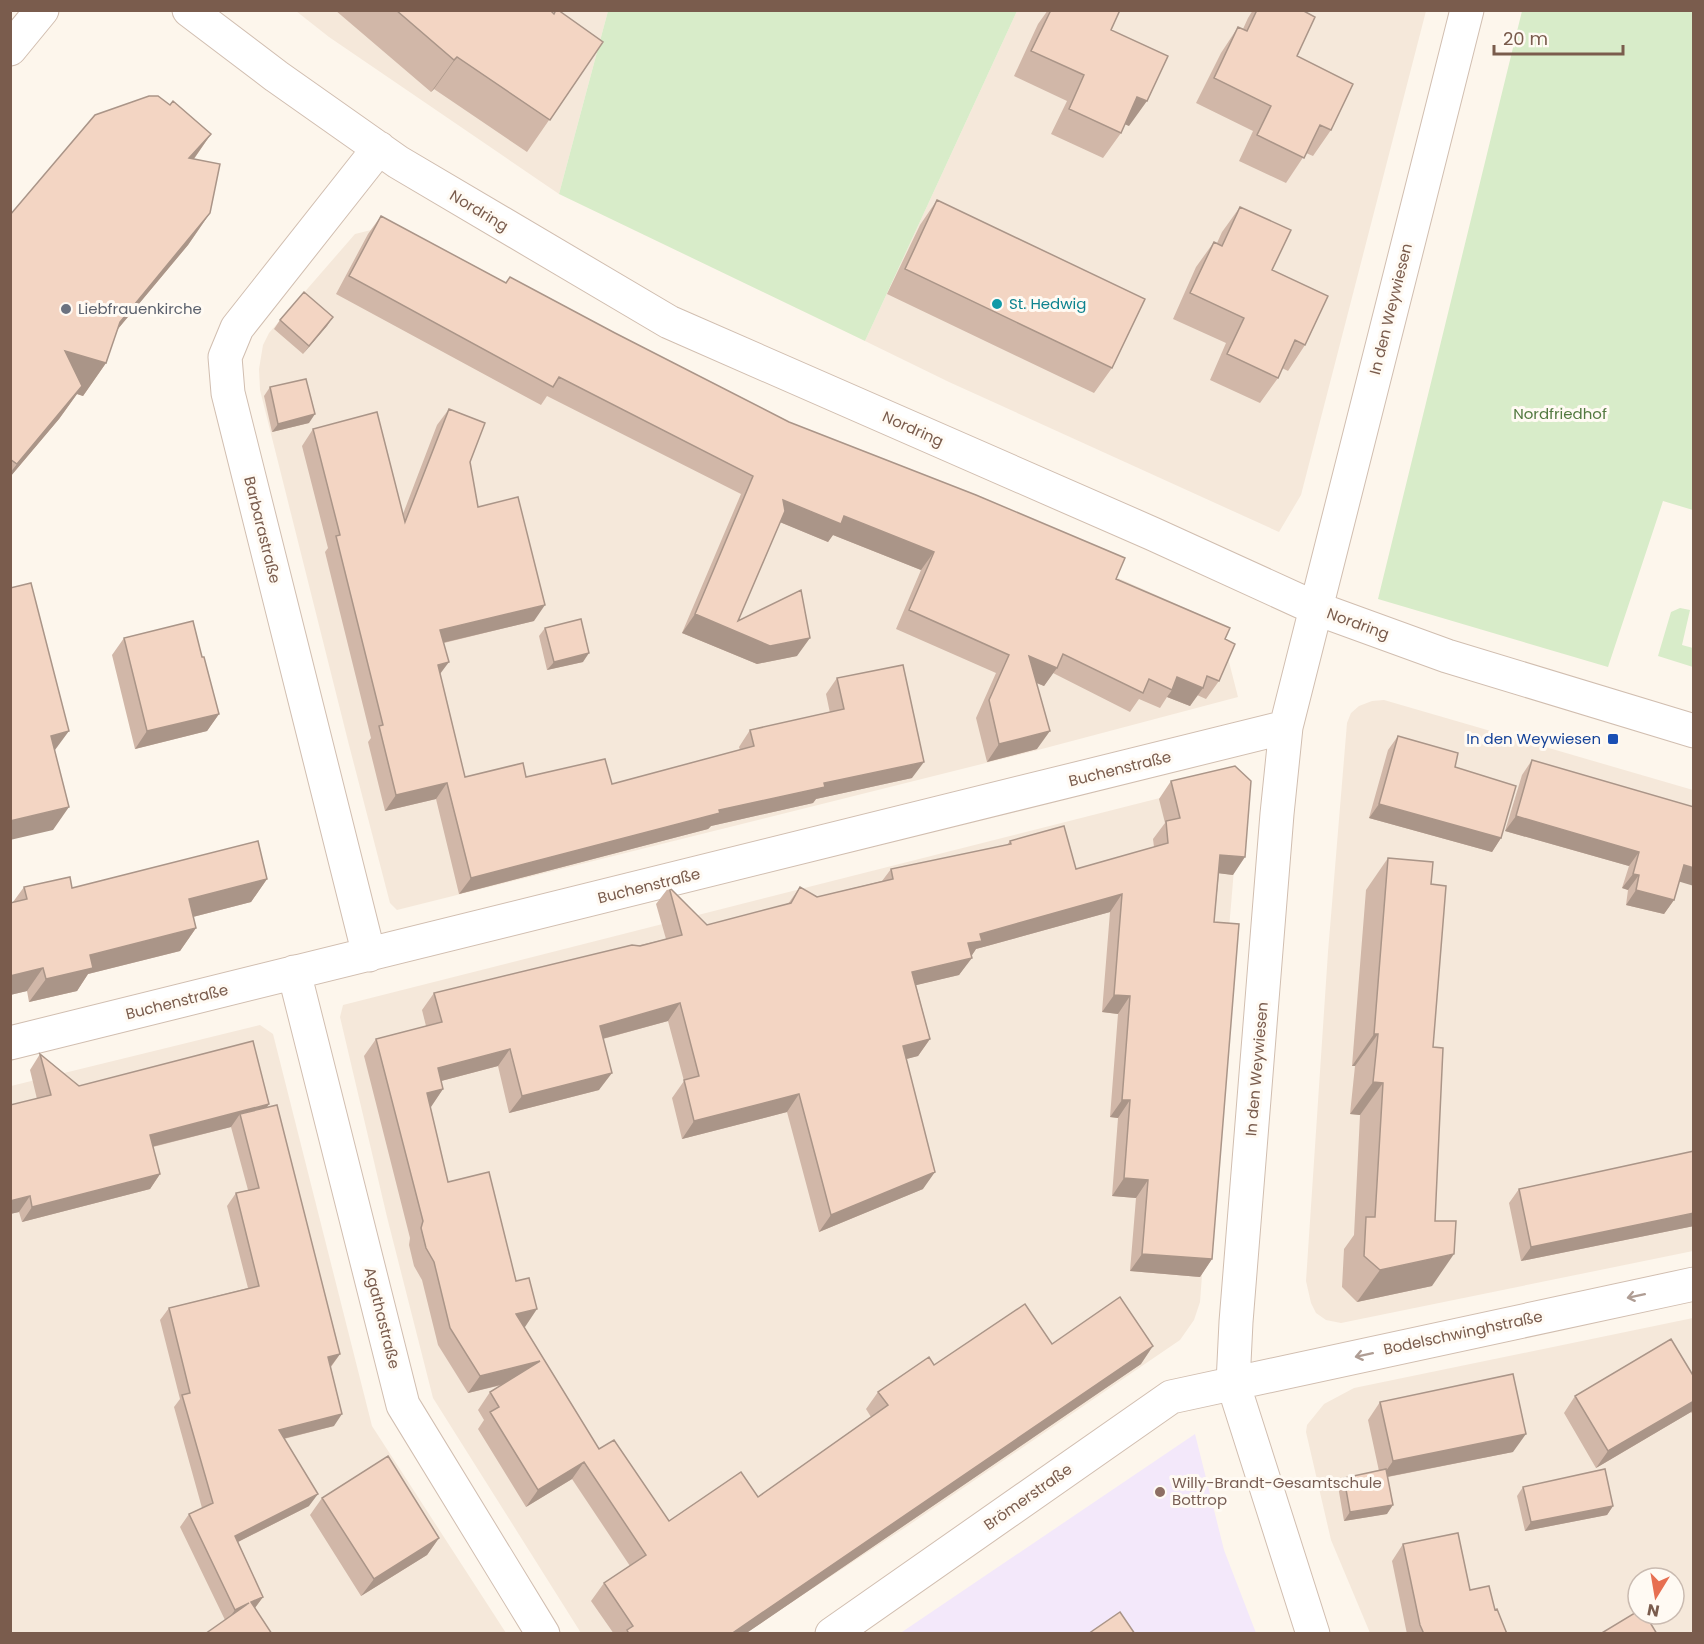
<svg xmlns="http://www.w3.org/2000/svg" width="1704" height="1644" font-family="Poppins,sans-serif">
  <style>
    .residential { fill: #f5e8da; fill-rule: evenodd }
    .education { fill: #f3e8fa }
    .green { fill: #d8ecc9 }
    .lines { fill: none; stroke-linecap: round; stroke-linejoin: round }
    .minor-casing { stroke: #d1beb0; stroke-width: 35 }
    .minor { stroke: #fff; stroke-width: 33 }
    .wall { fill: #d1b7a8 }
    .shaded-wall { fill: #aa9588 }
    .building { fill: #f3d5c3; stroke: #aa9588; stroke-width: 1.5 }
    .oneway { stroke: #af9d94 }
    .culture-dot { fill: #0f9aa8; stroke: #fffaf3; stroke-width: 2 }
    .worship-dot { fill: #6b7280; stroke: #fffaf3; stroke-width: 2 }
    .transit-dot { fill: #1a4fb4; stroke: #fffaf3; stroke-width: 2 }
    .education-dot { fill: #8d6e63; stroke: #fffaf3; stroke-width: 2 }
    .labels { text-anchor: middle; stroke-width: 6; stroke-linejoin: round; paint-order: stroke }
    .street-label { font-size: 15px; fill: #7a5c4d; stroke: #fffaf3 }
    .culture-label { font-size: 15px; fill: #0d838f; stroke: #fffaf3; text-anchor: start }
    .worship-label { font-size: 15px; fill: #5b616d; stroke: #fffaf3; text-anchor: start }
    .park-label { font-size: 15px; fill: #537a41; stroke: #fffaf3 }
    .transit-label { font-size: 15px; fill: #164399; stroke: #fffaf3; text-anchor: end }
    .education-label { font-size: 15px; fill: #785e54; stroke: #fffaf3; text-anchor: start }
  </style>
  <rect width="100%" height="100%" fill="#fdf6ec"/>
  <path class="residential" d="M 296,11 L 608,11 L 559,194 L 329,37 Z
    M 1017,11 L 1426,11 L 1301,495 L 1279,532 L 949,382 L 865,341 Z
    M 375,229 L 1011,530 L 1219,623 L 1238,697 L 1038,750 L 397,910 L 390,903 L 349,745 L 260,390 L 259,369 L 263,345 L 269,333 L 355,234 Z
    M 1384,700 L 1693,790 L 1693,1251 L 1341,1323 L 1326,1320 L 1316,1313 L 1311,1303 L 1306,1281 L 1328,952 L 1347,723 L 1351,713 L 1359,706 L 1372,701 Z
    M 1223,782 L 1240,798 L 1221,1024 L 1200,1302 L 1194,1320 L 1180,1340 L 906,1527 L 745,1633 L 581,1633 L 433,1398 L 387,1217 L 340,1017 L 343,1005 Z
    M 260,1025 L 273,1034 L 372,1426 L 506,1633 L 11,1634 L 11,1086 Z
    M 1693,1318 L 1693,1633 L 1370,1633 L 1331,1540 L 1306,1432 L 1307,1425 L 1324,1404 L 1354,1388 ZM 1638,1578 L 1674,1578 L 1674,1614 L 1638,1614 Z"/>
  <path class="education" d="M 1195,1434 L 1224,1550 L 1256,1633 L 899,1634 Z"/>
  <path class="green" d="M 608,11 L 1017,11 L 865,341 L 559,194 Z
    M 1522,11 L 1693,11 L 1693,510 L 1663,501 L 1608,667 L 1378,599 Z
    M 1680,608 L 1690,610 L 1682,645 L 1693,648 L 1693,667 L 1658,656 L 1671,612 Z"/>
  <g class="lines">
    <g class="minor-casing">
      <path id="minor" d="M 189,10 L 276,76 L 398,162 L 669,322 L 1153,534 L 1315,608 L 1447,656 L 1694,731
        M 10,49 L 42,10
        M 369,955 L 228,393 L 225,357 L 237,328 L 379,148
        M 294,972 L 403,1405 L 543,1634
        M 10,1043 L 1286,727
        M 832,1634 L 1171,1397 L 1694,1284
        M 1313,1634 L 1233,1383 L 1236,1322 L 1277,814 L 1286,727 L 1467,10"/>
    </g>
    <use href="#minor" class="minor"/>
  </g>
  <path class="wall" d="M 335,10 L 550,10 L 554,14 L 603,42 L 527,152 L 434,89 L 431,92 Z
    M 1048,10 L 1120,10 L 1111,30 L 1129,126 L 1125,124 L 1121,133 L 1103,158 L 1051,134 L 1067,101 L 1014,76 L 1038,24 Z
    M 1253,10 L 1302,10 L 1297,56 L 1331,130 L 1313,156 L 1306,153 L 1286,183 L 1239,161 L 1253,131 L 1196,103 L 1221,53 L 1238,27 L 1243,29 L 1248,18 Z
    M 170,105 L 211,134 L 194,159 L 210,213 L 188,245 L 117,330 L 106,363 L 83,396 L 77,394 L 59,419 L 10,477 L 10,215 Z
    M 937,200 L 1112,368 L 1094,393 L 887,294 L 920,225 Z
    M 1240,207 L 1272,270 L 1305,345 L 1288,371 L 1282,368 L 1278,378 L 1260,403 L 1210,380 L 1226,343 L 1173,319 L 1196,267 L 1214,242 L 1217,243 L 1222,232 Z
    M 381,216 L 506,283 L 510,277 L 615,333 L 789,422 L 1116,579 L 1225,639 L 1219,681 L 1206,699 L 1197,695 L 1190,706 L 1167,697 L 1160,708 L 1139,699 L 1130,712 L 1053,673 L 1044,686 L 1036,683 L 1037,749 L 987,762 L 976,718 L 996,673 L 896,629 L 921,570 L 833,535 L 828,542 L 780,522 L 738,621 L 797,656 L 757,664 L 682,633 L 741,494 L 547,396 L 541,405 L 336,294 L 368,234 Z
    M 333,317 L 303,354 L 274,329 L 280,320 Z
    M 270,387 L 309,423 L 272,432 L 264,396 Z
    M 449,409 L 470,462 L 478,507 L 534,621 L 444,643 L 440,675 L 465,777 L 526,777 L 612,784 L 740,750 L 739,747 L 750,730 L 830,713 L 826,694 L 837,678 L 912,778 L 816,799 L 813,803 L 711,826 L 708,829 L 459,894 L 436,799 L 385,811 L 368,742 L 371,738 L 325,552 L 328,548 L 302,446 L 313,429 L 403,514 L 437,425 Z
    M 545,628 L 583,662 L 547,670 L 539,636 Z
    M 124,638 L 219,714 L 207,731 L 135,749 L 112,655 Z
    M 1398,736 L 1455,767 L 1501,838 L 1492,852 L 1369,818 L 1388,750 Z
    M 1532,760 L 1679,882 L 1674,900 L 1664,914 L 1626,905 L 1628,890 L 1622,888 L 1629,866 L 1505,831 L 1522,775 Z
    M 1171,781 L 1233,875 L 1219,873 L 1214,922 L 1212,1259 L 1200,1277 L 1130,1271 L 1136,1198 L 1112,1196 L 1118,1118 L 1110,1117 L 1118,1014 L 1102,1012 L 1110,912 L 976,949 L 959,975 L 916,985 L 930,1039 L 918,1056 L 906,1059 L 923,1189 L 819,1232 L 787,1112 L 682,1139 L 672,1098 L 684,1081 L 668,1021 L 603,1039 L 599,1090 L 509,1113 L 498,1066 L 441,1081 L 443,1089 L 430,1107 L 448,1182 L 524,1327 L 599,1449 L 669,1521 L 758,1497 L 871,1417 L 866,1409 L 878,1392 L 934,1365 L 1052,1344 L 1141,1364 L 745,1634 L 614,1634 L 591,1601 L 604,1583 L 630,1566 L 572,1479 L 526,1507 L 478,1429 L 484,1420 L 478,1410 L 490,1392 L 502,1385 L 468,1393 L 438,1345 L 422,1280 L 414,1266 L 409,1245 L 410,1238 L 364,1056 L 376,1039 L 426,1026 L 422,1010 L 434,993 L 666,939 L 656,904 L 669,887 L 707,925 L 788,904 L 800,887 L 817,897 L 882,881 L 891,869 L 1007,845 L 1010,841 L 1076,869 L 1154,847 L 1153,839 L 1165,823 L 1159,799 Z
    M 1388,858 L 1431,884 L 1433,1047 L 1432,1286 L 1357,1302 L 1342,1287 L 1344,1249 L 1354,1235 L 1360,1115 L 1350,1114 L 1355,1066 L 1352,1066 L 1366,890 Z
    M 267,879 L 251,902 L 193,917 L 196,928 L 180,951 L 88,974 L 77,991 L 29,1002 L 27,991 L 10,995 L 10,903 L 13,902 L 24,887 L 72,888 Z
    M 40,1054 L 79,1086 L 269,1104 L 267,1107 L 340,1354 L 331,1367 L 334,1426 L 284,1439 L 309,1506 L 238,1542 L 263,1597 L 255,1608 L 225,1620 L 180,1527 L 189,1514 L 202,1508 L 174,1407 L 180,1399 L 160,1320 L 169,1308 L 248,1288 L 227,1206 L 236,1193 L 248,1190 L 231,1127 L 153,1147 L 160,1174 L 150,1189 L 22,1222 L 19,1212 L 10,1214 L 10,1105 L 37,1099 L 30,1070 Z
    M 1694,1151 L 1694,1226 L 1521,1261 L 1509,1203 L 1519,1189 Z
    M 1694,1377 L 1694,1416 L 1691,1412 L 1596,1468 L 1564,1413 L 1575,1396 Z
    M 1380,1402 L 1513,1452 L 1388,1477 L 1387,1514 L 1344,1521 L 1338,1486 L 1344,1478 L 1379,1471 L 1368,1420 Z
    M 1523,1487 L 1613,1506 L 1607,1515 L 1525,1531 L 1517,1496 Z
    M 322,1498 L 439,1538 L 427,1555 L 361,1596 L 310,1515 Z
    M 1403,1544 L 1470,1590 L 1495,1610 L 1507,1634 L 1407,1634 L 1392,1561 Z"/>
  <path class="shaded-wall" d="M 457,57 L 434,89 L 431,92 L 454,60 Z
    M 1137,97 L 1147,101 L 1129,126 L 1120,122 Z
    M 211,134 L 188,167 L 189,158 Z
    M 210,213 L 188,245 L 97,354 L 120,322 Z
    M 333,317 L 327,326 L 303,354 L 309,346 Z
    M 65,351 L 106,363 L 83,396 L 77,394 L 59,419 L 10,477 L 10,473 L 17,464 Z
    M 315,414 L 309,423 L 272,432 L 278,424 Z
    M 783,500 L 844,516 L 934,552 L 921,570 L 833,535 L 828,542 L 770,518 Z
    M 545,605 L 534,621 L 429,646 L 440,630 Z
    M 695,614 L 810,638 L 797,656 L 757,664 L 682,633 Z
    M 589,653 L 583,662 L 547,670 L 554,662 Z
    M 1029,656 L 1057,668 L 1044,686 L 1016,674 Z
    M 449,662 L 437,678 L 438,665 Z
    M 1177,677 L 1203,688 L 1190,706 L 1167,697 L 1172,690 Z
    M 219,714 L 207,731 L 135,749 L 147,731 Z
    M 69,731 L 52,754 L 51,736 Z
    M 1050,731 L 1037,749 L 987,762 L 999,744 Z
    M 924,762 L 912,778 L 816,799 L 813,803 L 711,826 L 708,829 L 459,894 L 471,878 L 719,810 L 824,783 Z
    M 447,783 L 436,799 L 385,811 L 396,795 Z
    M 1379,804 L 1501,838 L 1492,852 L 1369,818 Z
    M 69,807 L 53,830 L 10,840 L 10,821 Z
    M 1516,816 L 1639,852 L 1629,866 L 1505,831 Z
    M 1220,855 L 1245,857 L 1233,875 L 1208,872 Z
    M 1684,865 L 1694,868 L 1694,886 L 1674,880 Z
    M 1633,874 L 1639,875 L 1628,890 L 1622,888 Z
    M 267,879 L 251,902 L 173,922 L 189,899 Z
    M 1636,890 L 1674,900 L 1664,914 L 1626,905 Z
    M 1122,894 L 1110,912 L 976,949 L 970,958 L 968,943 L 980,934 Z
    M 196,928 L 180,951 L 88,974 L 77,991 L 29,1002 L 46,979 L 90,955 Z
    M 972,958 L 959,975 L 900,989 L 912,972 Z
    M 43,968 L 27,991 L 10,995 L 10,976 Z
    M 1114,995 L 1130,996 L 1118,1014 L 1102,1012 Z
    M 680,1003 L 668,1021 L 587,1043 L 600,1026 Z
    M 1374,1034 L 1378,1034 L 1355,1066 L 1352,1066 Z
    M 930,1039 L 918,1056 L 891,1063 L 903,1046 Z
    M 510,1049 L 498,1066 L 426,1085 L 438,1068 Z
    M 612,1073 L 599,1090 L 509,1113 L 522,1096 Z
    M 1373,1082 L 1383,1083 L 1360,1115 L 1350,1114 Z
    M 443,1089 L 431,1107 L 415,1111 L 427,1093 Z
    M 799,1094 L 787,1112 L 682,1139 L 694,1121 Z
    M 1122,1100 L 1130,1100 L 1118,1118 L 1110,1117 Z
    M 269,1104 L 258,1120 L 240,1114 L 231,1127 L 139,1150 L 150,1135 Z
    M 935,1172 L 923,1189 L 819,1232 L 831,1215 Z
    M 160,1174 L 150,1189 L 22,1222 L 32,1207 Z
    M 1124,1178 L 1148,1180 L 1136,1198 L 1112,1196 Z
    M 30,1196 L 19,1212 L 10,1214 L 10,1201 Z
    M 1694,1213 L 1694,1226 L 1521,1261 L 1531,1247 Z
    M 1142,1254 L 1212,1259 L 1200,1277 L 1130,1271 Z
    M 1454,1254 L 1432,1286 L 1357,1302 L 1380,1270 Z
    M 537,1309 L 525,1327 L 504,1332 L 516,1314 Z
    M 1153,1346 L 1141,1364 L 751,1630 L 745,1634 L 731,1634 Z
    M 340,1354 L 331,1366 L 320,1369 L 328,1357 Z
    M 540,1361 L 528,1378 L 468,1393 L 480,1376 Z
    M 1694,1401 L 1694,1409 L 1691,1412 L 1596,1468 L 1608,1451 Z
    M 342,1414 L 334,1426 L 270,1442 L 279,1430 Z
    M 1526,1434 L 1513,1452 L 1381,1478 L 1393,1461 Z
    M 584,1462 L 572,1479 L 526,1507 L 538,1490 Z
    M 318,1494 L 309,1506 L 226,1548 L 235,1536 Z
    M 1393,1505 L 1387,1514 L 1344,1521 L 1350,1512 Z
    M 1613,1506 L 1607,1515 L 1525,1531 L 1531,1522 Z
    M 439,1538 L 427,1555 L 361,1596 L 374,1579 Z
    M 263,1597 L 254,1609 L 251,1602 Z
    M 249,1603 L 226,1622 L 235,1610 Z"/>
  <path class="building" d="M 396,10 L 550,10 L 554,14 L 556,10 L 558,10 L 603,42 L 550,120 L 457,57 L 454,60 Z
    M 1051,10 L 1120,10 L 1111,30 L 1168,56 L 1147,101 L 1137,97 L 1121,133 L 1069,109 L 1084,75 L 1031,51 Z
    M 1257,10 L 1302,10 L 1315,17 L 1297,56 L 1353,84 L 1331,130 L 1320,125 L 1304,158 L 1257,135 L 1271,106 L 1214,78 L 1238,27 L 1247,31 Z
    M 149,96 L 158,96 L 170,105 L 173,101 L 211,134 L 189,158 L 220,164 L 210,213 L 120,322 L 106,363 L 65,351 L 82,386 L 17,464 L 10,459 L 10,215 L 95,115 Z
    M 937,200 L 1145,299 L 1112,368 L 905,269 Z
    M 1240,207 L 1291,230 L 1272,270 L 1328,296 L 1305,345 L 1295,340 L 1278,378 L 1227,354 L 1244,318 L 1190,293 L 1214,242 L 1222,246 Z
    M 381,216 L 506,283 L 510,277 L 615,333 L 789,422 L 976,495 L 1125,558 L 1116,579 L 1230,628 L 1225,639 L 1235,644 L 1219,681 L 1207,676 L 1203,688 L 1177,677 L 1172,690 L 1149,679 L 1143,693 L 1063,654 L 1057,668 L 1029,656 L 1050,731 L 999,744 L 989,700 L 1009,655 L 909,610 L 934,552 L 844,516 L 841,524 L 783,500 L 785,511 L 738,621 L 801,590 L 810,638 L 770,646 L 695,614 L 753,476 L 559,377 L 553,387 L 349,276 Z
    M 304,292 L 333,317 L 309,346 L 280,320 Z
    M 306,379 L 315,414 L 278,424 L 270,387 Z
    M 449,409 L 485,423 L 470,462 L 478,507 L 518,497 L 545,605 L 440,630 L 449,662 L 438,665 L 465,777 L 523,763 L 526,777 L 605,759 L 612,784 L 754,746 L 750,730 L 844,709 L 837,678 L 903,665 L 924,762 L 824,783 L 825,787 L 719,810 L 720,813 L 471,878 L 447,783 L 396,795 L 379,726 L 383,725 L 336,536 L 340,535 L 313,429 L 377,412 L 405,522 Z
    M 31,583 L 69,731 L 51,736 L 69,807 L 10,821 L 10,588 Z
    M 581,619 L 589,653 L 554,662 L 545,628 Z
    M 193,621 L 202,657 L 204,657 L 219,714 L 147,731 L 124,638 Z
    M 1398,736 L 1458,753 L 1455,767 L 1516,786 L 1501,838 L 1379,804 Z
    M 1532,760 L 1694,807 L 1694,868 L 1684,865 L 1674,900 L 1636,890 L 1639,875 L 1633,874 L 1639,852 L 1516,816 Z
    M 1235,766 L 1251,781 L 1245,857 L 1220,855 L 1214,922 L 1239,924 L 1212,1259 L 1142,1254 L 1148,1180 L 1124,1178 L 1130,1100 L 1122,1100 L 1130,996 L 1114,995 L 1122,894 L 980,934 L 982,941 L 968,943 L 972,958 L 912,972 L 930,1039 L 903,1046 L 935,1172 L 831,1215 L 799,1094 L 694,1121 L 684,1080 L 699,1076 L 680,1003 L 600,1026 L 612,1073 L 522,1096 L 510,1049 L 438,1068 L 443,1089 L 427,1093 L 448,1182 L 489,1172 L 516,1281 L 529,1278 L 537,1309 L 516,1314 L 599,1449 L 614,1440 L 669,1521 L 741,1472 L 758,1497 L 888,1405 L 878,1392 L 929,1357 L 934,1365 L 1025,1304 L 1052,1344 L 1120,1297 L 1153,1346 L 731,1634 L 629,1634 L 627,1630 L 633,1626 L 604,1583 L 646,1555 L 584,1462 L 538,1490 L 490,1412 L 499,1407 L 490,1392 L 540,1361 L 480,1376 L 450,1328 L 434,1262 L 426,1248 L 421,1228 L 423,1221 L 376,1039 L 442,1022 L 434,993 L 632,945 L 640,946 L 682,935 L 669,887 L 707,925 L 791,903 L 800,887 L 817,897 L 893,879 L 891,869 L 1011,844 L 1010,841 L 1064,826 L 1076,869 L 1168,843 L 1166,821 L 1180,818 L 1171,781 Z
    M 258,841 L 267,879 L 189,899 L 196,928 L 90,955 L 93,968 L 46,979 L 43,968 L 10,976 L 10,903 L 27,899 L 24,887 L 70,877 L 72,888 Z
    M 1388,858 L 1433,862 L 1431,884 L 1446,886 L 1433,1047 L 1443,1048 L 1435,1221 L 1456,1221 L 1454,1254 L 1380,1270 L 1364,1256 L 1366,1217 L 1375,1217 L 1383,1083 L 1373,1082 L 1378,1034 L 1374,1034 Z
    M 253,1041 L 269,1104 L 150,1135 L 160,1174 L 32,1207 L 30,1196 L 10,1201 L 10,1105 L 51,1095 L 40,1054 L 79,1086 Z
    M 277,1105 L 340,1354 L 328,1357 L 342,1414 L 279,1430 L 318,1494 L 235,1536 L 263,1597 L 251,1602 L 272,1634 L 205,1634 L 249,1603 L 235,1610 L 189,1514 L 213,1503 L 182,1395 L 190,1393 L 169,1308 L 259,1286 L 236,1193 L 259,1188 L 240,1114 Z
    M 1694,1151 L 1694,1213 L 1531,1247 L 1519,1189 Z
    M 1671,1339 L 1694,1377 L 1694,1401 L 1608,1451 L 1575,1396 Z
    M 1513,1374 L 1526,1434 L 1393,1461 L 1380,1402 Z
    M 388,1456 L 439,1538 L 374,1579 L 322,1498 Z
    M 1386,1469 L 1393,1505 L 1350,1512 L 1344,1478 Z
    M 1605,1469 L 1613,1506 L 1531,1522 L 1523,1487 Z
    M 1458,1533 L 1470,1590 L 1489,1586 L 1495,1610 L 1497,1609 L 1507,1634 L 1424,1634 L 1420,1625 L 1403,1544 Z
    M 1638,1611 L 1638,1614 L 1645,1614 L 1657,1634 L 1600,1634 Z
    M 1120,1612 L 1135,1634 L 1088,1634 Z"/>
  <defs><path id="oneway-shaft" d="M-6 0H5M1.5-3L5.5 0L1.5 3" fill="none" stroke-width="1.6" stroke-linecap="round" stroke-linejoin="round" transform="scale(1.5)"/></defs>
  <g class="oneway">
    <use href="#oneway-shaft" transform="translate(1636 1296) rotate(168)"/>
    <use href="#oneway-shaft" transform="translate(1364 1355) rotate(168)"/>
  </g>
  <circle class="culture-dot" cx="997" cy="304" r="6"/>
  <circle class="worship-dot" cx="66" cy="309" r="6"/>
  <rect class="transit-dot" x="1607" y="733" width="12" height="12" rx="3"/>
  <circle class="education-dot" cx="1160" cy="1492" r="6"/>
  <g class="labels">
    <g class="street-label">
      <text transform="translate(479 211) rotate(31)" y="5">Nordring</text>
      <text transform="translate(1391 309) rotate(-76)" y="5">In den Weywiesen</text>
      <text transform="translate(913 429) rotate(24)" y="5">Nordring</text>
      <text transform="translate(262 530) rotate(76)" y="5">Barbarastraße</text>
      <text transform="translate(1358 624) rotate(20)" y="5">Nordring</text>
      <text transform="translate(1120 769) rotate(-14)" y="5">Buchenstraße</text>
      <text transform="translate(649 886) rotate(-14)" y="5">Buchenstraße</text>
      <text transform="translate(177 1002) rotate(-14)" y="5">Buchenstraße</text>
      <text transform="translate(1257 1069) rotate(-85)" y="5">In den Weywiesen</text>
      <text transform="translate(382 1318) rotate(76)" y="5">Agathastraße</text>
      <text transform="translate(1463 1333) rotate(-12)" y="5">Bodelschwinghstraße</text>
      <text transform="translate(1028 1497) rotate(-35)" y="5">Brömerstraße</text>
    </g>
    <g class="culture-label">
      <text x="1009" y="309">St. Hedwig</text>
    </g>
    <g class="worship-label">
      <text x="78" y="314">Liebfrauenkirche</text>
    </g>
    <g class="park-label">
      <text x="1560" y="419">Nordfriedhof</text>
    </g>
    <g class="transit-label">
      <text x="1601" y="744">In den Weywiesen</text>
    </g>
    <g class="education-label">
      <text x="1172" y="1488">Willy-Brandt-Gesamtschule<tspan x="1172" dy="17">Bottrop</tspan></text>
    </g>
  </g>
  <rect width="1704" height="1644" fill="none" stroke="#7a5c4d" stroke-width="24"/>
  <g transform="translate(1656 1596) rotate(191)"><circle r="28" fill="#fffaf3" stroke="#cabbb1" stroke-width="1.5"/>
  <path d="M0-4.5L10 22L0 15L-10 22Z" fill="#e76f51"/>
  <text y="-9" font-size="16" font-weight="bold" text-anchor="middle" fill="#7a5c4d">N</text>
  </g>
  <path d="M1494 45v9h129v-9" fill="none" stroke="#7a5c4d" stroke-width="3"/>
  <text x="1503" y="45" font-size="18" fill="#7a5c4d" stroke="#fffaf3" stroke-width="4.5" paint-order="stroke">20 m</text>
</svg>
